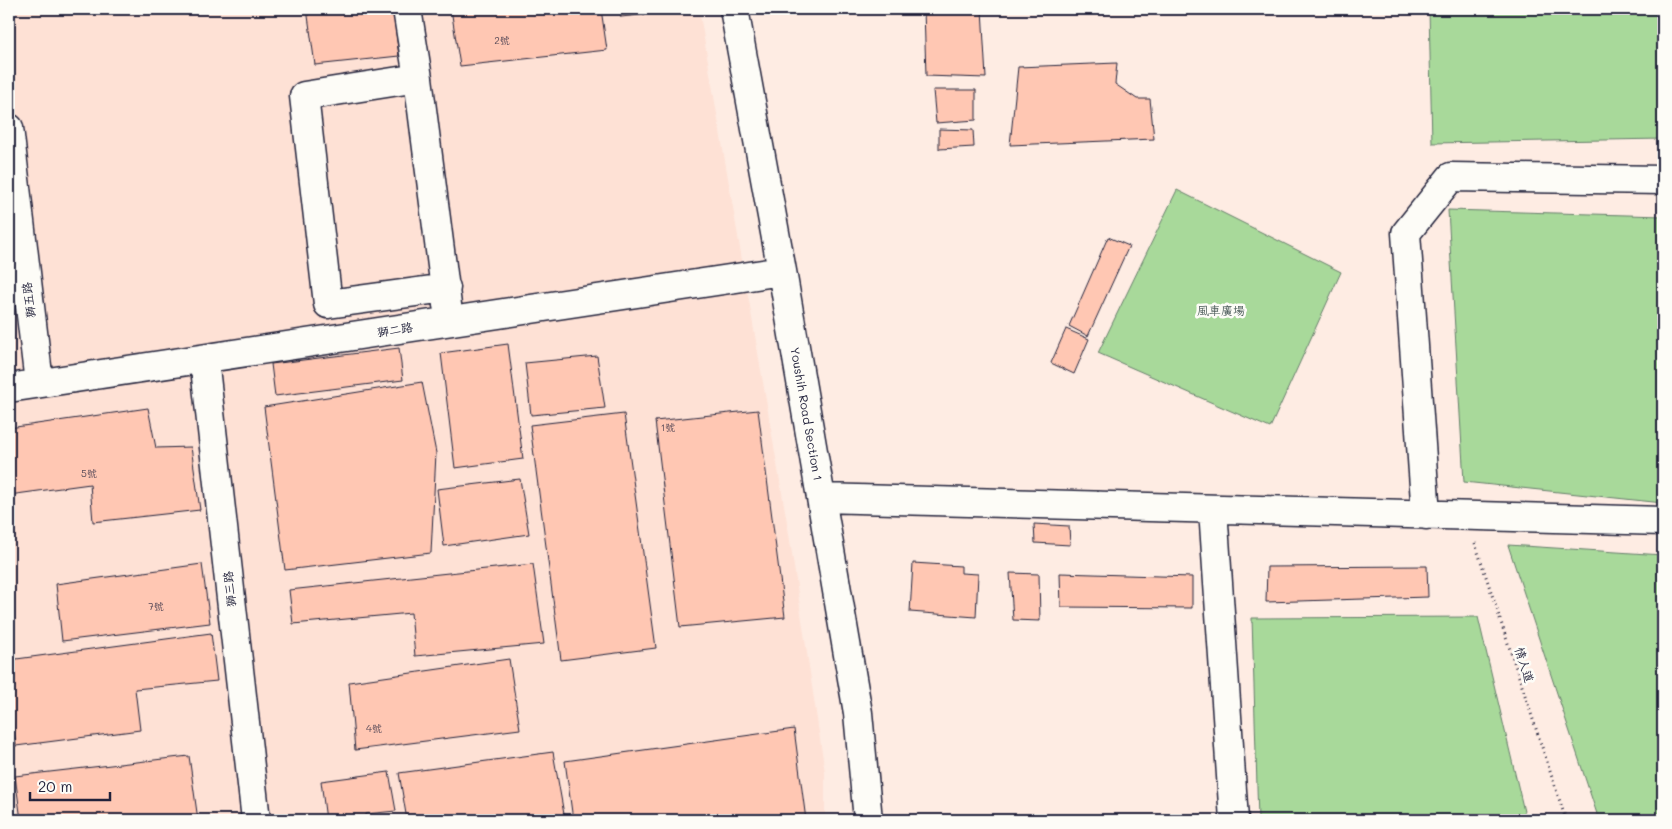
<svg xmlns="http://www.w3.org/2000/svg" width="1672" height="829" font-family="Mali,'LXGW WenKai TC',sans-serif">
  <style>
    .built { fill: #fee1d5 }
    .green { fill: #a8d99a; stroke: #657e6a }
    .building { fill: #ffc7b3; stroke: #22223b }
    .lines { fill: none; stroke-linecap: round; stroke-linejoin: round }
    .minor-casing { stroke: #22223b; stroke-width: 31 }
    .path { stroke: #22223b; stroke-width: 3; stroke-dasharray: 1 4; stroke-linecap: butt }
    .minor { stroke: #fdfcf7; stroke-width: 28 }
    .labels { text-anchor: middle; stroke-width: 5; stroke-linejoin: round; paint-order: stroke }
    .number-label { font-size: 10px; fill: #594b59 }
    .street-label { font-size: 12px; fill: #22223b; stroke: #fdfcf7 }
    .park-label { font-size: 12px; fill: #4a5958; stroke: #fdfcf7 }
  </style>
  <rect width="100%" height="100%" fill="#feece3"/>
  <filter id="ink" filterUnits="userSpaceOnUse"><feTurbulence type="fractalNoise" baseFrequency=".02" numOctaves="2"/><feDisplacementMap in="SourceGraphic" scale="10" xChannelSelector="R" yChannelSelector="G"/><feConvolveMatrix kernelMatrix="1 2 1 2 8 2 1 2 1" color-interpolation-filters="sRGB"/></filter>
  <g filter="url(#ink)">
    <path class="built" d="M 9,9 L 699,9 L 789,534 L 825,772 L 825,820 L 9,820 Z"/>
    <path class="green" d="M 1429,9 L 1663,9 L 1663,139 L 1432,143 Z
      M 1177,190 L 1341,272 L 1270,428 L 1098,353 Z
      M 1448,210 L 1663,216 L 1663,503 L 1464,482 Z
      M 1508,545 L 1663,555 L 1663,820 L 1599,820 Z
      M 1478,617 L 1526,820 L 1258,820 L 1252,618 Z"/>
    <path class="building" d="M 307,9 L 393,9 L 399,56 L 315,65 Z
      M 451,9 L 601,9 L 607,50 L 460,66 Z
      M 620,9 L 687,9 L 687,10 L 621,17 Z
      M 924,9 L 982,9 L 986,78 L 926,76 Z
      M 1117,63 L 1115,84 L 1137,99 L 1150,99 L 1154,139 L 1010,145 L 1018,67 Z
      M 933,90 L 976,90 L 976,120 L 936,123 Z
      M 939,129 L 973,130 L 974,147 L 939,149 Z
      M 1108,237 L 1129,246 L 1088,336 L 1069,326 Z
      M 1066,329 L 1089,339 L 1074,374 L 1051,363 Z
      M 508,344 L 523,459 L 455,468 L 441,353 Z
      M 399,348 L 403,380 L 275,396 L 271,364 Z
      M 597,356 L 605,408 L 531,415 L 525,363 Z
      M 422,382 L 436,453 L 431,553 L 285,570 L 264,407 Z
      M 148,408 L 156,448 L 191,447 L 200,510 L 93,522 L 90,484 L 9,495 L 9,428 Z
      M 758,410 L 785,617 L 680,627 L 655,421 Z
      M 624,414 L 656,648 L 561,660 L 530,425 Z
      M 520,479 L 529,534 L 444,546 L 437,489 Z
      M 1034,524 L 1069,526 L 1070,545 L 1035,543 Z
      M 913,563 L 961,566 L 961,573 L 978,574 L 976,617 L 910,612 Z
      M 202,564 L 210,623 L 62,641 L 56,584 Z
      M 533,564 L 544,644 L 415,656 L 411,613 L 293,624 L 289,590 Z
      M 1427,566 L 1428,597 L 1266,602 L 1267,567 Z
      M 1010,573 L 1039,574 L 1040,621 L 1013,620 Z
      M 1060,573 L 1192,577 L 1192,608 L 1061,607 Z
      M 211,633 L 217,681 L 135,689 L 140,730 L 16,746 L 9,695 L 9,660 Z
      M 509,659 L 520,729 L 355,750 L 349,682 Z
      M 794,729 L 806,820 L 573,820 L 565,761 Z
      M 553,752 L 565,820 L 407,820 L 399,773 Z
      M 189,756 L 198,820 L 21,820 L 15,776 Z
      M 389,772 L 396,811 L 366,814 L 366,820 L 326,820 L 321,781 Z"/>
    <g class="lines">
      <g class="minor-casing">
        <path id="minor" d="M 407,9 L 418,78 L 447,305
          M 734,9 L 782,271 L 858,713 L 868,820
          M 418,78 L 304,96 L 328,304 L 446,288
          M 9,128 L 39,383
          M 204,359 L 256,820
          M 9,388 L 782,271
          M 821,498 L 1663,521
          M 1213,509 L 1234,820
          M 1426,515 L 1406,233 L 1451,177 L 1663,180"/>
      </g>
      <path class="path" d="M 1475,543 L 1566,820"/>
      <use href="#minor" class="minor"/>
    </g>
  </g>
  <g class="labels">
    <g class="number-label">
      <text x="502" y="44">2號</text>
      <text x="668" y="431">1號</text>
      <text x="89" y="477">5號</text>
      <text x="156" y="610">7號</text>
      <text x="374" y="732">4號</text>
    </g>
    <g class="street-label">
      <text transform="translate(29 300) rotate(-97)" y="4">獅五路</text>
      <text transform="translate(395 330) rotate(-9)" y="4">獅二路</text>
      <text transform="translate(806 414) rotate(80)" y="4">Youshih Road Section 1</text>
      <text transform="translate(230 589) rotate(-96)" y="4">獅三路</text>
      <text transform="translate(1524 665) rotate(72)" y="4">情人道</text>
    </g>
    <g class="park-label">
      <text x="1221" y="315">風車廣場</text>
    </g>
  </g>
  <rect width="1672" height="829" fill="none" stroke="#fdfcf7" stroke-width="30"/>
  <rect x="15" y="15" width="1642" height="799" fill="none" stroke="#22223b" stroke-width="2" filter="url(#ink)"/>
  <path d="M30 792v8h80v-8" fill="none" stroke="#22223b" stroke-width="2.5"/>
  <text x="38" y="792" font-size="15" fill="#22223b" stroke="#fdfcf7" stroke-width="4" paint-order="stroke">20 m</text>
</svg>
